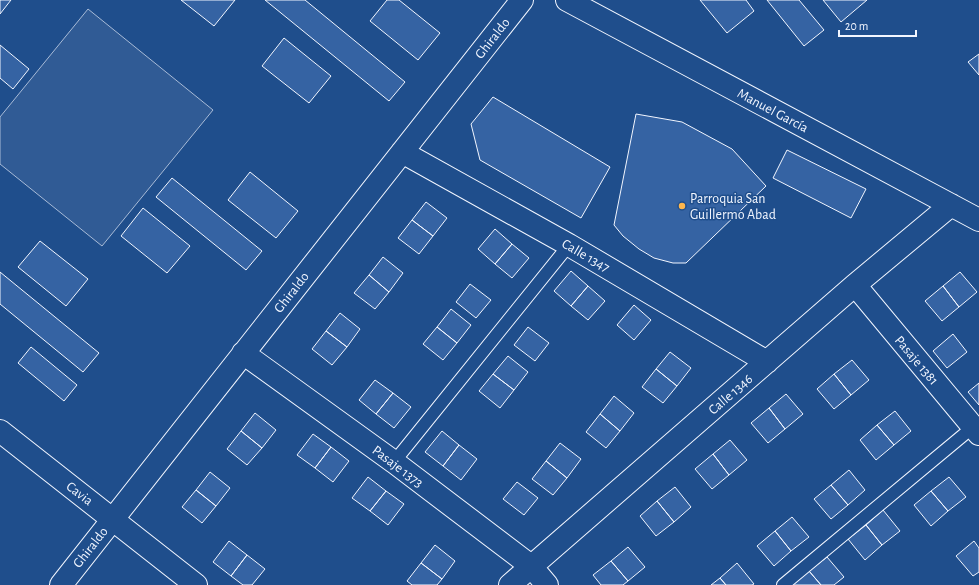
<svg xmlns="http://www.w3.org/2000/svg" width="979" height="585" font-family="'Alegreya Sans',sans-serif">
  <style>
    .built { fill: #305b95; stroke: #a8bbd7 }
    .building { fill: #3563a3; stroke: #f2f6ff }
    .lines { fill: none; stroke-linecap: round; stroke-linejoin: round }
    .service-casing { stroke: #f2f6ff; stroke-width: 14 }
    .minor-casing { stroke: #f2f6ff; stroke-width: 24 }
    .service { stroke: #1f4e8c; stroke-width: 12 }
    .minor { stroke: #1f4e8c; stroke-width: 22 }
    .poi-dot { fill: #ffb74d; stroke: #1f4e8c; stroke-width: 1.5 }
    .labels { text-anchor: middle; stroke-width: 3; stroke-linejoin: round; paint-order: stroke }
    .street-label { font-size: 14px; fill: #f2f6ff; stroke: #1f4e8c }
    .poi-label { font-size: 14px; fill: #f2f6ff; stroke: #1f4e8c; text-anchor: start }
  </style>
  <rect width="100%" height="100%" fill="#1f4e8c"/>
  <path class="built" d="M 88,9 L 213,110 L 102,246 L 0,164 L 0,117 Z"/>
  <path class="building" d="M 0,0 L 11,0 L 0,14 Z
    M 181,0 L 235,0 L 214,26 Z
    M 265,0 L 305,0 L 405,82 L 389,101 Z
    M 387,0 L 399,0 L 440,33 L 418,60 L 370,21 Z
    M 700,0 L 746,0 L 754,11 L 727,33 Z
    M 767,0 L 799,0 L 824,30 L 804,46 Z
    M 823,0 L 867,0 L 841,22 Z
    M 284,38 L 331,76 L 309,103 L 262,66 Z
    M 0,45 L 29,69 L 13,89 L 0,78 Z
    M 979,54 L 979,75 L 968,62 Z
    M 493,97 L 610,167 L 581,218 L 480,160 L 471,124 Z
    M 636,114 L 682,122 L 732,149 L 766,186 L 686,263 L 673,263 L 654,258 L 639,249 L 623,236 L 614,225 Z
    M 787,150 L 866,189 L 851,218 L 773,178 Z
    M 250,172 L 298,211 L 276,238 L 228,200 Z
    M 172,178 L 262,251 L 246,270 L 156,197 Z
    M 426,202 L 447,218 L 433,236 L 412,220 Z
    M 143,208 L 190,246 L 167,273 L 121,236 Z
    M 412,220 L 433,236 L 419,254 L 398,238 Z
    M 495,229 L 512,244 L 495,264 L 478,249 Z
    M 40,241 L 88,279 L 66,306 L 18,267 Z
    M 512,244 L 529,258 L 512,278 L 495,264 Z
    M 383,257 L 403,273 L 389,292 L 369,275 Z
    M 571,271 L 588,286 L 571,306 L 554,291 Z
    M 0,272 L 99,353 L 83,372 L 0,304 Z
    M 960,272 L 977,292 L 959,307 L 943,286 Z
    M 369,275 L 389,292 L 375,309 L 354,293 Z
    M 470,284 L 491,300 L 476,318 L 456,302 Z
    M 588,286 L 605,301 L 588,320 L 571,306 Z
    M 943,286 L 959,307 L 942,321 L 925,301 Z
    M 634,305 L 651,320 L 634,340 L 617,325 Z
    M 451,309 L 471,325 L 457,343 L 437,327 Z
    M 340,313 L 360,329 L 347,347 L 326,331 Z
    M 437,327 L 457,343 L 443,360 L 423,344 Z
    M 528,327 L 549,343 L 535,361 L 514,345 Z
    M 326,331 L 347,347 L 332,365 L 312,349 Z
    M 953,334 L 967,352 L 947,368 L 933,351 Z
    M 31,347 L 77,385 L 64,401 L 18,363 Z
    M 670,352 L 691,368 L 677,386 L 656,369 Z
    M 508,356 L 528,372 L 514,390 L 493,374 Z
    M 852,360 L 869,380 L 851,395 L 834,374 Z
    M 656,369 L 677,386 L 663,403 L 642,387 Z
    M 493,374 L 514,390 L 500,408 L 479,391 Z
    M 834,374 L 851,395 L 834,409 L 817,389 Z
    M 375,380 L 393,393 L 376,414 L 359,400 Z
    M 979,383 L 979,405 L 968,392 Z
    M 393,393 L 411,407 L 394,428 L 376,414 Z
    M 786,394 L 803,414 L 785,429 L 769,408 Z
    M 614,396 L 634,413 L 620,431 L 600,414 Z
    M 769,408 L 785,429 L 768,443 L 751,423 Z
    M 895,411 L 911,431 L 894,445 L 877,425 Z
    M 255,413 L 276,430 L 262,448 L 241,431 Z
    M 600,414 L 620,431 L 606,448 L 586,432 Z
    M 877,425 L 894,445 L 876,460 L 860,440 Z
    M 241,431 L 262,448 L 247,465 L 227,449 Z
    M 442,431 L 459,445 L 443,466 L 425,452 Z
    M 313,434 L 331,447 L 315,468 L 297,455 Z
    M 730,440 L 747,460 L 729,475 L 713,454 Z
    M 560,443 L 581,459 L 567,478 L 546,461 Z
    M 459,445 L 477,459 L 461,480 L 443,466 Z
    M 331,447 L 349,461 L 333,482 L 315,468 Z
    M 713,454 L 729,475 L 712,489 L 695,469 Z
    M 546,461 L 567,478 L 553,495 L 532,479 Z
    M 849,470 L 865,490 L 848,505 L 831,485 Z
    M 210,472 L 230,488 L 216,506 L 196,490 Z
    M 368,477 L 386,491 L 370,511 L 352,498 Z
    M 949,477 L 966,497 L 948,511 L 931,491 Z
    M 517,482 L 538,498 L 524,515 L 503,499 Z
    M 831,485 L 848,505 L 831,519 L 814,499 Z
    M 675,487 L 691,507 L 674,522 L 657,501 Z
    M 196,490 L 216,506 L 202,523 L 182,507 Z
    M 386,491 L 404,504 L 388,525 L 370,511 Z
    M 931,491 L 948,511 L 931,526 L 914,505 Z
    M 657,501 L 674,522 L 656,536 L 640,516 Z
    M 883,510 L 900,531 L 882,545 L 866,525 Z
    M 792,517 L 809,537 L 791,551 L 775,531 Z
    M 866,525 L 882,545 L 865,560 L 848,539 Z
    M 775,531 L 791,551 L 774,566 L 757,546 Z
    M 229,541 L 247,555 L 231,576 L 213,562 Z
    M 974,541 L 979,548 L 979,572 L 973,576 L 956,556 Z
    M 435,545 L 455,561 L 442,579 L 421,563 Z
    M 628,547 L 645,567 L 628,581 L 611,561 Z
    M 247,555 L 265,569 L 252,585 L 243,585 L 231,576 Z
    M 827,557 L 844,577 L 834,585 L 821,585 L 809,571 Z
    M 611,561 L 628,581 L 623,585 L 601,585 L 593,575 Z
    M 421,563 L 442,579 L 437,585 L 412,585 L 407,581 Z
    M 737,563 L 754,584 L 752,585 L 726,585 L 720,578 Z
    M 809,571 L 821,585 L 792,585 Z
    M 720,578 L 726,585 L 711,585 Z"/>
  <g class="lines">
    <g class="service-casing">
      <path id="service" d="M 394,462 L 569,245
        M 783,585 L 973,427"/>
    </g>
    <g class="minor-casing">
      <path id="minor" d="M 567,0 L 979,220
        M 402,152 L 569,245 L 767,362
        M 855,285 L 979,434
        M 243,353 L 394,462 L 531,566 L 547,585
        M 0,431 L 196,585
        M 61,585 L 522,0
        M 510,585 L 855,285 L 951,205"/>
    </g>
    <use href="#service" class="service"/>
    <use href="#minor" class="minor"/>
  </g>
  <circle class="poi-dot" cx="682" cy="206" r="4"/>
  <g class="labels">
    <g class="street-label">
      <text transform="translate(492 38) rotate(-52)" y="5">Ghiraldo</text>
      <text transform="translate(773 110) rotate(28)" y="5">Manuel García</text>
      <text transform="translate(586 255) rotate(30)" y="5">Calle 1347</text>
      <text transform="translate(291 292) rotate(-52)" y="5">Ghiraldo</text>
      <text transform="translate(917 360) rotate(50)" y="5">Pasaje 1381</text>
      <text transform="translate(730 394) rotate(-41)" y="5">Calle 1346</text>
      <text transform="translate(398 466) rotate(37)" y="5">Pasaje 1373</text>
      <text transform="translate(80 493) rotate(38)" y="5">Cavia</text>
      <text transform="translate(90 547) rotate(-52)" y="5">Ghiraldo</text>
    </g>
    <g class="poi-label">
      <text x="690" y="203">Parroquia San<tspan x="690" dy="16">Guillermo Abad</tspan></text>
    </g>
  </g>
  <path d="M839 30v6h77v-6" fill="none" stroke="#f2f6ff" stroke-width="2"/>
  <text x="845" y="30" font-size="12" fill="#f2f6ff" stroke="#1f4e8c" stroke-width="3" paint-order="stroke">20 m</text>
</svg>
